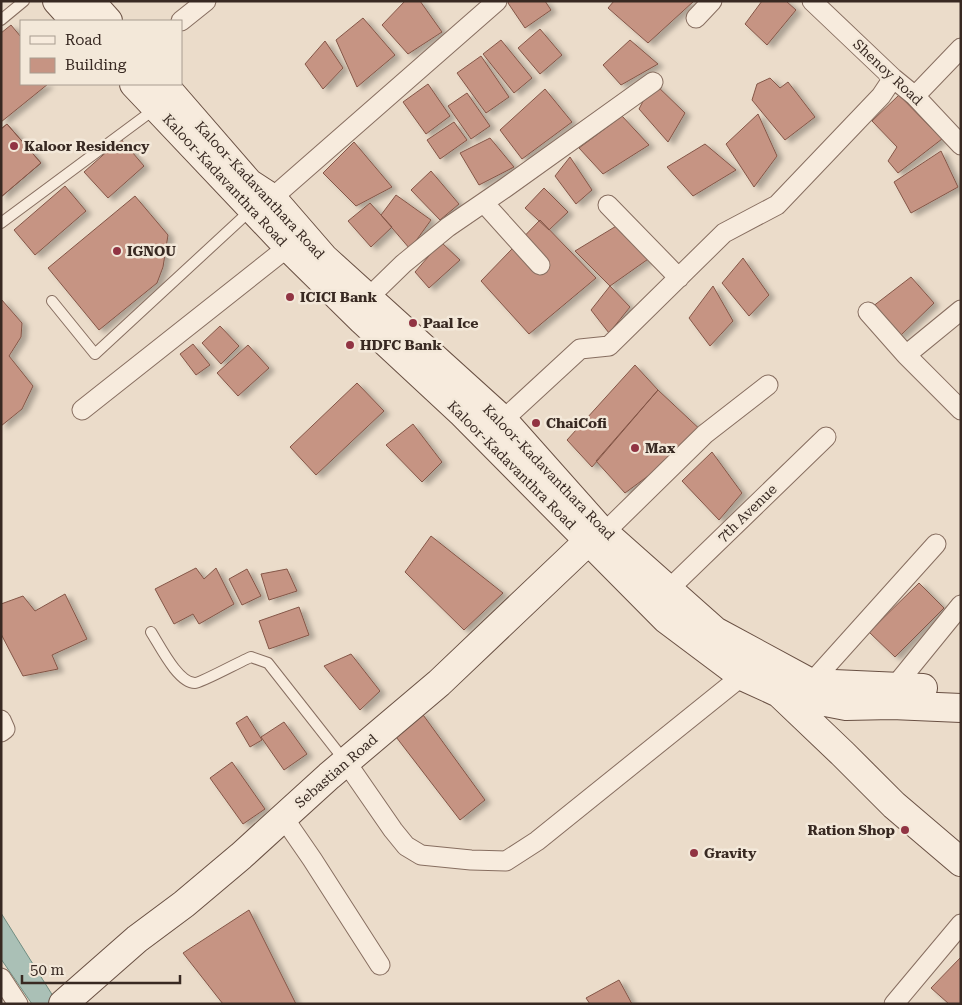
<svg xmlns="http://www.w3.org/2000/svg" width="962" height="1005" font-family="'Roboto Serif',serif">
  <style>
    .water { fill: #aac0b6; stroke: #718e82 }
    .building { fill: #c69483; stroke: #845647; filter: url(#shadow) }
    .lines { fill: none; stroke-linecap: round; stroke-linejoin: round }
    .lane-casing { stroke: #876e60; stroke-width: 12 }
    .street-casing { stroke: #876e60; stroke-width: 21 }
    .secondary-casing { stroke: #695043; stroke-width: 30 }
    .lane { stroke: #f7ebdd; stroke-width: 10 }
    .street { stroke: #f7ebdd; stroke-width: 19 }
    .secondary { stroke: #f7ebdd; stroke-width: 28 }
    .poi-dot { fill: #913443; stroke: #f3e8d9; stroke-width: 2 }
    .labels { text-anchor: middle; stroke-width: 5; stroke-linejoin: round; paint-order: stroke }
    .street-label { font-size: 14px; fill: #382922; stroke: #f3e8d9 }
    .poi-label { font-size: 14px; font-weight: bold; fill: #382922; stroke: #f3e8d9; text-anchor: start }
  </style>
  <defs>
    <filter id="shadow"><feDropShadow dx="5.5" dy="3" stdDeviation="2.5" flood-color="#0004"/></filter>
  </defs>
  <rect width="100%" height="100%" fill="#ebdcca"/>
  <path class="water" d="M 1,913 L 58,1004 L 32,1004 L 1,959 Z"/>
  <path class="building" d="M 405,1 L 420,1 L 442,32 L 408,54 L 382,25 Z
    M 509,1 L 545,1 L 551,10 L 525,28 L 508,3 Z
    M 614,1 L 694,1 L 648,43 L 608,8 Z
    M 762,1 L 786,1 L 796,10 L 767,45 L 745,24 Z
    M 363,18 L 395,55 L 357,87 L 336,40 Z
    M 11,25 L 21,37 L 21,84 L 48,84 L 1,122 L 1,33 Z
    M 540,29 L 562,55 L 540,74 L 518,48 Z
    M 501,40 L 532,78 L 514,93 L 483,54 Z
    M 630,40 L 658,64 L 621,85 L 603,65 Z
    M 325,41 L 343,68 L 323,89 L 305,64 Z
    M 481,56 L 509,97 L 486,113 L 457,73 Z
    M 770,78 L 780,88 L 788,82 L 815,117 L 785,140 L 752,100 L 757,84 Z
    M 653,82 L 685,113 L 668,142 L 639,109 Z
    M 428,84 L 450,116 L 426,134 L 403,102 Z
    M 545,89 L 572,122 L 522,159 L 500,130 Z
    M 467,93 L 490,126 L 471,139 L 448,106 Z
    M 899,95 L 942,139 L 898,173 L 888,161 L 897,147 L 872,121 Z
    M 758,114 L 777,156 L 754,187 L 726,144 Z
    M 622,116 L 649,145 L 603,174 L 579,148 Z
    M 454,122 L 467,140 L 440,159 L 427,140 Z
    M 7,124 L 41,163 L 1,197 L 1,129 Z
    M 7,124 L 41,163 L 1,197 L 1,129 Z
    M 490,138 L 514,167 L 479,185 L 460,153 Z
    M 121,139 L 144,166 L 108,198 L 84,172 Z
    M 354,142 L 392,187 L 356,206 L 323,173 Z
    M 705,144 L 736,170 L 693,196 L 667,167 Z
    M 941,151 L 958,187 L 911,213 L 894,182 Z
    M 570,157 L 592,190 L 576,204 L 555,176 Z
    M 431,171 L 459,204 L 440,220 L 411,190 Z
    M 65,186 L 86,211 L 35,255 L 14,230 Z
    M 544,188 L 568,212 L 549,230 L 525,208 Z
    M 396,195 L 431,220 L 410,249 L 381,215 Z
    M 135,196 L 168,235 L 163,267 L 157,283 L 99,330 L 48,268 Z
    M 370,203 L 392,227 L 371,247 L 348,221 Z
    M 540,220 L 596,278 L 529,334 L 481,281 Z
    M 618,225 L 651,257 L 610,286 L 575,251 Z
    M 441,242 L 460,260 L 429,288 L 415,272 Z
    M 743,258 L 769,295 L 749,316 L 722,283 Z
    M 911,277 L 934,303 L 899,337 L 872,307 Z
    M 610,286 L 630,307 L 609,333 L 591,310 Z
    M 713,286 L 733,321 L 710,346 L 689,318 Z
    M 1,299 L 22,323 L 21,337 L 9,356 L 33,386 L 22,409 L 1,426 Z
    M 220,326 L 239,346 L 221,364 L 202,343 Z
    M 193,344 L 210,365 L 196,375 L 180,354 Z
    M 248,345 L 269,368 L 238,396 L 217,373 Z
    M 635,365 L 658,390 L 592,467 L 567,440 Z
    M 357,383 L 384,411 L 316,475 L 290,447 Z
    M 658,390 L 705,434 L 625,493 L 596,461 Z
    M 413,424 L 442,462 L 422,482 L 386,445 Z
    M 712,452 L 742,493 L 719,520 L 682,481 Z
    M 431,536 L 503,593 L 464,630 L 405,572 Z
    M 196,568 L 204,579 L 216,568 L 234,604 L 199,624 L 193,614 L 174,624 L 155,589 Z
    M 247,569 L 261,596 L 242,605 L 229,579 Z
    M 287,569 L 297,591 L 269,600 L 261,574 Z
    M 919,583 L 944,608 L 895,657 L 869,632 Z
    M 65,594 L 87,639 L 52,655 L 58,669 L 23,676 L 1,634 L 1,604 L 23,596 L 35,611 Z
    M 299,607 L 309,635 L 269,649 L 259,621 Z
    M 351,654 L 380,691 L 360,710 L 324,666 Z
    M 421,712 L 485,800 L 460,820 L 393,733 Z
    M 247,716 L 262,740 L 250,747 L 236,723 Z
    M 284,722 L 307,754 L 284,770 L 261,737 Z
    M 232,762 L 265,809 L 243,824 L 210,778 Z
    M 249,910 L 296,1004 L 223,1004 L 183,953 Z
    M 961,957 L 961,1004 L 949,1004 L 931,988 Z
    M 619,980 L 632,1004 L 590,1004 L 586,998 Z"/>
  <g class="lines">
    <g class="lane-casing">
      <path id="lane" d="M 1,20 L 24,1
        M 1,223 L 156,108
        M 52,301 L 95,354 L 252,209
        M 151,632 C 160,646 178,683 195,683 C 201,683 241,661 251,657 L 268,663 L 345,761"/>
    </g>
    <g class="street-casing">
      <path id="street" d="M 812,1 L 893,78 L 915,96 L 961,145
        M 696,18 L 712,1
        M 181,21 L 206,1
        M 915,96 L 961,48
        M 272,198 L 497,1
        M 484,203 L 540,265
        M 608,205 L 679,278
        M 368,298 L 403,264 L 448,227 L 505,188 L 653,82
        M 868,312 L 906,355 L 961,310
        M 906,355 L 961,410
        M 82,410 L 288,247
        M 503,420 L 580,349 L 609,346 L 724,233 L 777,205 L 881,96 L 893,78
        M 605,532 L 705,434 L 768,385
        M 668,590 L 826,437
        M 811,683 L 936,544
        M 895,686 L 961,605
        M 1,720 L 5,729 L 1,732
        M 346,762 L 393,830 L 406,846 L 421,855 L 471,860 L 506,861 L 537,841 L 742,676
        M 283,817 L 312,859 L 380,965
        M 1,978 L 18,1004
        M 894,1004 L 961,924"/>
    </g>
    <g class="secondary-casing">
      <path id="secondary" d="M 57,1 L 75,21
        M 90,1 L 108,21
        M 134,84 L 294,253 L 362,320 L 461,412 L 666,619 L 742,676 L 779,693 L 846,706 L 892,705 L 961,708
        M 163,84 L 249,183 L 272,198 L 324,258 L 503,420 L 599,528 L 715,631 L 811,683 L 923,688
        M 779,693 L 843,754 L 894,805 L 961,862
        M 63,1004 L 137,939 L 184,904 L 241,856 L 329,776 L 439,683 L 580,549 L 599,528"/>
    </g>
    <use href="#lane" class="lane"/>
    <use href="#street" class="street"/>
    <use href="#secondary" class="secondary"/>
  </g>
  <g class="poi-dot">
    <circle cx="14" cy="146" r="5"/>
    <circle cx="117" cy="251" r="5"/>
    <circle cx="290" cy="297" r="5"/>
    <circle cx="413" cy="323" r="5"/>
    <circle cx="350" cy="345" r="5"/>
    <circle cx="536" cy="423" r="5"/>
    <circle cx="635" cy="448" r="5"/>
    <circle cx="905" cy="830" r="5"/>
    <circle cx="694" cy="853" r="5"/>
  </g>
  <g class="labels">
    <g class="street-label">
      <text transform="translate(888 72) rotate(43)" y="5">Shenoy Road</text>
      <text transform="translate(225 180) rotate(47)" y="5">Kaloor-Kadavanthra Road</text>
      <text transform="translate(260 190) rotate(47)" y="5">Kaloor-Kadavanthara Road</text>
      <text transform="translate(512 465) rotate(45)" y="5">Kaloor-Kadavanthra Road</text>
      <text transform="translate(549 472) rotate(46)" y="5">Kaloor-Kadavanthara Road</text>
      <text transform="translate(747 513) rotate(-44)" y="5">7th Avenue</text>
      <text transform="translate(336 771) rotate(-41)" y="5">Sebastian Road</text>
    </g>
    <g class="poi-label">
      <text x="24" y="151">Kaloor Residency</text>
      <text x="127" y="256">IGNOU</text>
      <text x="300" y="302">ICICI Bank</text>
      <text x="423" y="328">Paal Ice</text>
      <text x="360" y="350">HDFC Bank</text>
      <text x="546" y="428">ChaiCofi</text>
      <text x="645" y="453">Max</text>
      <text x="895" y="835" text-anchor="end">Ration Shop</text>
      <text x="704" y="858">Gravity</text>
    </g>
  </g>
  <rect width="962" height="1005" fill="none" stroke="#382922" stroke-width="5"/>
  <rect x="20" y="20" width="162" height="65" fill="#f3e8d9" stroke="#a89c90"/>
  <rect x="30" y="36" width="25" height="8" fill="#f7ebdd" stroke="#a89c90"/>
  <text x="65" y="45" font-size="15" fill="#382922">Road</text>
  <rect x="30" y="58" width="25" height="15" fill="#c69483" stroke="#a89c90"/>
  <text x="65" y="70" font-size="15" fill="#382922">Building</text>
  <path d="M22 975v8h158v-8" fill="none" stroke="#382922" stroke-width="2.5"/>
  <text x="30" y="975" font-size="15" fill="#382922" stroke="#f3e8d9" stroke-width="4" paint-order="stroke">50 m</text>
</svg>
